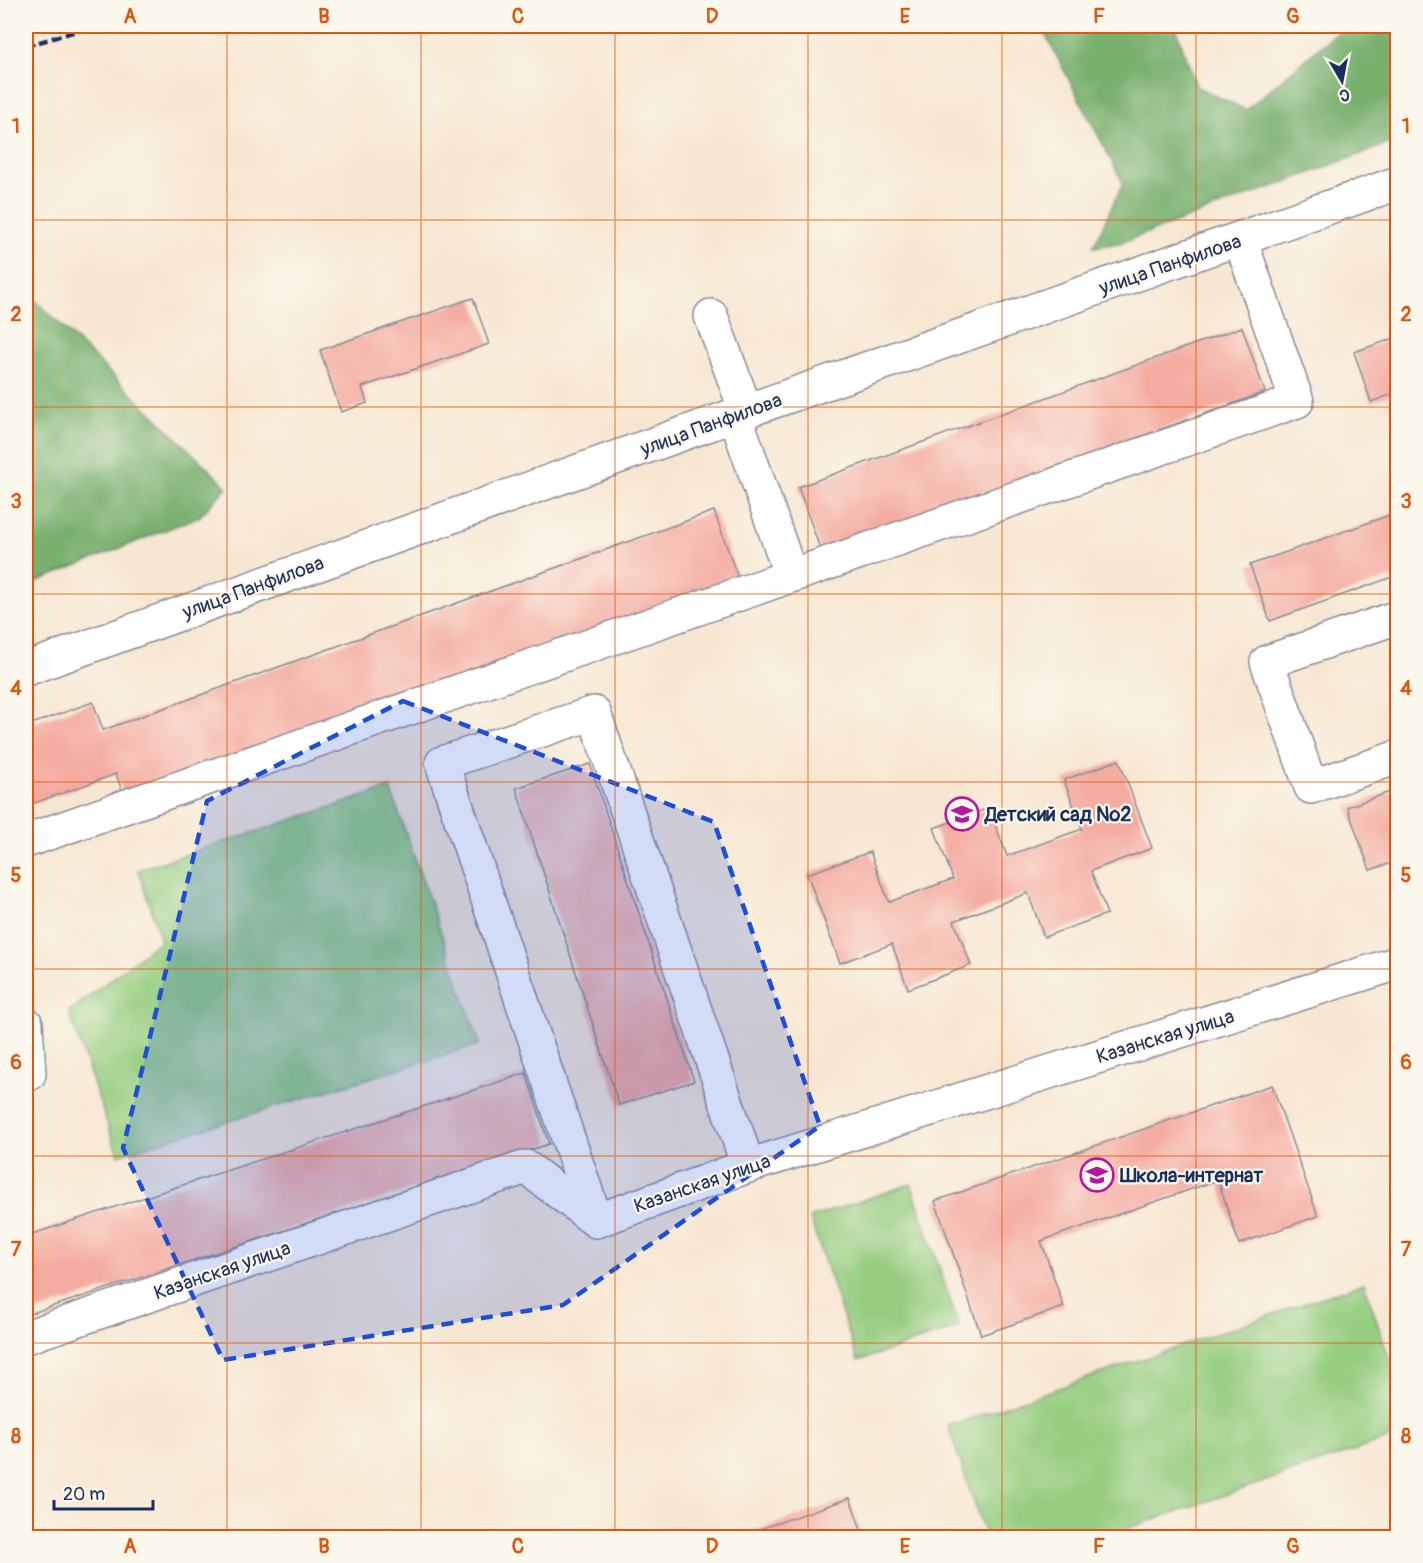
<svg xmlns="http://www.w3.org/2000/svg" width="1423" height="1563" font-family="Pangolin,sans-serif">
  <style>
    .green { fill: #96cd80; stroke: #587e6f; stroke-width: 1.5 }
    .forest { fill: #78b06e; stroke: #4a7066; stroke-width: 1.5 }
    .building { fill: #f4aba0 }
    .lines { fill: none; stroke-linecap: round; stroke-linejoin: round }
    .minor-casing { stroke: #898b98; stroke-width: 36 }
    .minor { stroke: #fff; stroke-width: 33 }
    .rail { stroke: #1b2f5e; stroke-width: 4.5; stroke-dasharray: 9 4.5; stroke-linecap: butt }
    .marked { fill: #1d4ed8; fill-opacity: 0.2; stroke: #1d4ed8; stroke-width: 4.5; stroke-dasharray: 12 8; stroke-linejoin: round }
    .grid { fill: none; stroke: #de5710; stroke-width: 1.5; stroke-opacity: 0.55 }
    .labels { text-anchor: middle; stroke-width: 4.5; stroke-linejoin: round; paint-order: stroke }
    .street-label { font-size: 20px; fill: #1b2f5e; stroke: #fbf7ec }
    .poi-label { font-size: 20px; font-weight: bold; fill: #1b2f5e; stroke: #fbf7ec; text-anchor: start }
    .neatline { fill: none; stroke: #de5710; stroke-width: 2 }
    .grid-label { font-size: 20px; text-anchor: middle; font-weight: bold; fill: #de5710 }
  </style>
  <rect width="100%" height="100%" fill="#fbf7ec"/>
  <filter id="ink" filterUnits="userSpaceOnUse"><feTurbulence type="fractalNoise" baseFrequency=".0167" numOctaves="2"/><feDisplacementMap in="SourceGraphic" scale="12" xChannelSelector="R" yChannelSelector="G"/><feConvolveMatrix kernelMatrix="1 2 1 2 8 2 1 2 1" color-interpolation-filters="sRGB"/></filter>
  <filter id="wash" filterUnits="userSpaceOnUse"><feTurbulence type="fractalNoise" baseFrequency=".008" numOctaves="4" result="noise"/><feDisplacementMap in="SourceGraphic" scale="24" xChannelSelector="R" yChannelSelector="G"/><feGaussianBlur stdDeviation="1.35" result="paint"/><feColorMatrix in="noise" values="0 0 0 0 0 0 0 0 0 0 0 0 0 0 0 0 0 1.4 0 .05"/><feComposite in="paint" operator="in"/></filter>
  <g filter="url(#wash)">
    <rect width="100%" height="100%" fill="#f7e7d2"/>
    <path class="green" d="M 390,788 L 480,1044 L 118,1155 L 69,1012 L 161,940 L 138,870 Z
      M 911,1184 L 959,1327 L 858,1361 L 810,1218 Z
      M 1364,1283 L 1397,1382 L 1397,1436 L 1102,1537 L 986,1537 L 948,1426 Z"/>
    <path class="forest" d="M 1041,26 L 1175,26 L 1197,87 L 1246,110 L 1345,26 L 1397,26 L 1397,141 L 1120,243 L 1093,247 L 1123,183 Z
      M 26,291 L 227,487 L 200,516 L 26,586 Z"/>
    <g id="blocks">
      <path class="building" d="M 473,298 L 489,344 L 362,387 L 367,403 L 341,412 L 320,350 Z
        M 1242,327 L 1265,392 L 821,551 L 798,487 Z
        M 1398,337 L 1398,392 L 1371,402 L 1354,352 Z
        M 714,511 L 739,581 L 126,801 L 116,774 L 26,806 L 26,726 L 93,702 L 103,730 Z
        M 1398,512 L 1398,575 L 1270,621 L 1250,565 Z
        M 1119,760 L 1152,848 L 1091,871 L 1107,914 L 1044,937 L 1028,893 L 954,921 L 971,965 L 908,989 L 892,944 L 840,963 L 807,874 L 870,852 L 889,902 L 953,879 L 934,828 L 989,808 L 1007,856 L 1082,829 L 1064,780 Z
        M 590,764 L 694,1081 L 619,1105 L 516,788 Z
        M 1398,789 L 1398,861 L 1370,870 L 1347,807 Z
        M 526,1073 L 549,1144 L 26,1315 L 26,1236 Z
        M 1272,1085 L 1318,1216 L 1239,1244 L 1218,1180 L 1041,1241 L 1064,1307 L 981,1335 L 935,1201 Z
        M 850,1498 L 864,1538 L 737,1538 L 737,1537 Z"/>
    </g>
  </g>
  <g filter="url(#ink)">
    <use href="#blocks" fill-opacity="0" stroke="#898b98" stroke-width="1.5"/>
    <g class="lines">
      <g class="minor-casing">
        <path id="minor" d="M 711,316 L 746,411
          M 791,576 L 1297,401 L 1240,239
          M 1398,617 L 1267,662 L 1311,787 L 1398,757
          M 26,669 L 746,411 L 1398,183
          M 26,841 L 791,576 L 735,415
          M 26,1024 L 29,1074 L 26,1075
          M 596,1221 L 442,763 L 594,713 L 748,1166
          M 596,1221 L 748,1166 L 1398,963
          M 26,1337 L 526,1167 L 596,1221"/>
      </g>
      <use href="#minor" class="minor"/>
      <path class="rail" d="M 26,46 L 93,26"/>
    </g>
  </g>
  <path class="marked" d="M 403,701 L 714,822 L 820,1126 L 563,1305 L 223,1360 L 123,1148 L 207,801 Z"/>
  <path class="grid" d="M 227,26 L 227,1538M 421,26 L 421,1538M 615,26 L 615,1538M 808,26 L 808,1538M 1002,26 L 1002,1538M 1196,26 L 1196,1538M 26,220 L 1398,220M 26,407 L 1398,407M 26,594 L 1398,594M 26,782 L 1398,782M 26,969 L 1398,969M 26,1156 L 1398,1156M 26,1343 L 1398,1343"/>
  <defs>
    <g id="school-ring" transform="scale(1.725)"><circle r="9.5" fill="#fbf7ec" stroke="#b5179e" stroke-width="1.5"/><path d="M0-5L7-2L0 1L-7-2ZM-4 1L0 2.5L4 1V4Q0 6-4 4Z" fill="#b5179e"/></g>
  </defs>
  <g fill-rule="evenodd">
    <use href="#school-ring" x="962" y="814"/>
    <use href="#school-ring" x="1097" y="1175"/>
  </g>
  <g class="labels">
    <g class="street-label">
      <text transform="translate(1170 264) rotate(-19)" y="7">улица Панфилова</text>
      <text transform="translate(711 424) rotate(-20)" y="7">улица Панфилова</text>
      <text transform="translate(253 587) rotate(-20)" y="7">улица Панфилова</text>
      <text transform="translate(1165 1036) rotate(-17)" y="7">Казанская улица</text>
      <text transform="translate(702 1183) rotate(-19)" y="7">Казанская улица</text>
      <text transform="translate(222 1270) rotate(-19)" y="7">Казанская улица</text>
    </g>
    <g class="poi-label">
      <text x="985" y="821">Детский сад №2</text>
      <text x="1120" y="1182">Школа-интернат</text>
    </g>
  </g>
  <rect width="1423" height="1563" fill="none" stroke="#fbf7ec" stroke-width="66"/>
  <g transform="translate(1342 81) rotate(170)" stroke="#fbf7ec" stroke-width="4.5" paint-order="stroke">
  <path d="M0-4.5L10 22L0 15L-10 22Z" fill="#1b2f5e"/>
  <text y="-9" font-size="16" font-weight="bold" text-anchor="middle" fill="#1b2f5e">С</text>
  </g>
  <path d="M54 1500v9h99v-9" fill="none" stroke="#1b2f5e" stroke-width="3"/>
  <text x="63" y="1500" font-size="18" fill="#1b2f5e" stroke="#fbf7ec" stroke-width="4.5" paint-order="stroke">20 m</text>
  <rect x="33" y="33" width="1357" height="1497" class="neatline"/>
  <g class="grid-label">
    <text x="130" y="23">A</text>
    <text x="324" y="23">B</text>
    <text x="518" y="23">C</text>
    <text x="712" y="23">D</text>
    <text x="905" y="23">E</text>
    <text x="1099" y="23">F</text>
    <text x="1293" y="23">G</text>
    <text x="16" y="133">1</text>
    <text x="1406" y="133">1</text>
    <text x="16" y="321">2</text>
    <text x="1406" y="321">2</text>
    <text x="16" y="508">3</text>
    <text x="1406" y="508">3</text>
    <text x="16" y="695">4</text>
    <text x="1406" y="695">4</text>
    <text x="16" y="882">5</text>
    <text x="1406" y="882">5</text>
    <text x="16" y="1069">6</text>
    <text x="1406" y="1069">6</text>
    <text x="16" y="1256">7</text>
    <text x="1406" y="1256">7</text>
    <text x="16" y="1443">8</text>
    <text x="1406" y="1443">8</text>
    <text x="130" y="1553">A</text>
    <text x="324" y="1553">B</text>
    <text x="518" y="1553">C</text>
    <text x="712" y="1553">D</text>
    <text x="905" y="1553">E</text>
    <text x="1099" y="1553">F</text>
    <text x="1293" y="1553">G</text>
  </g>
</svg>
